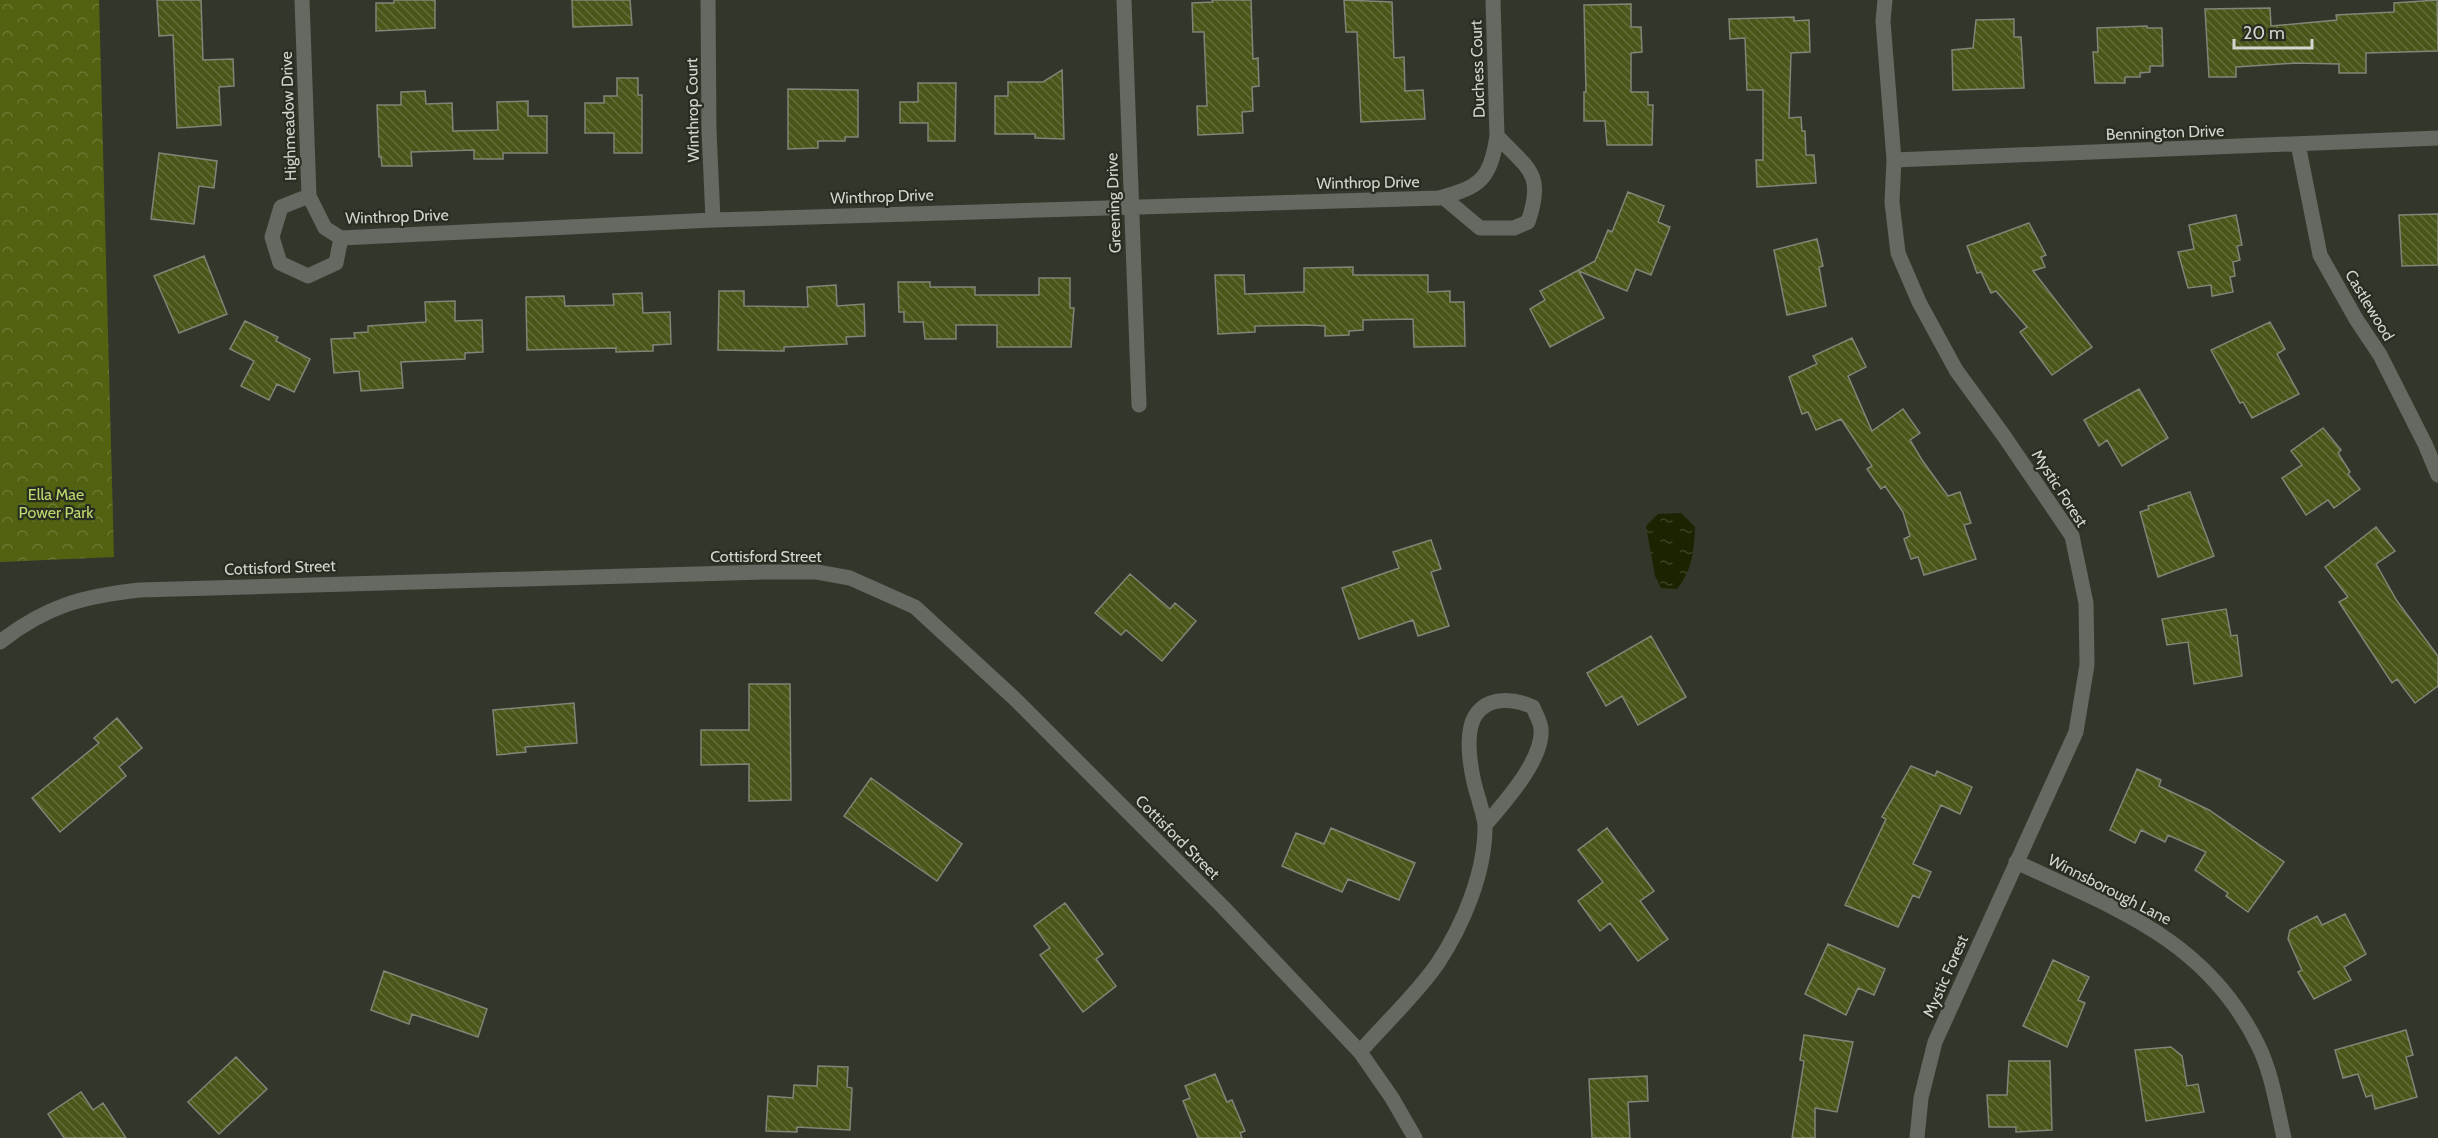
<svg xmlns="http://www.w3.org/2000/svg" width="2438" height="1138" font-family="Cabin,sans-serif">
  <style>
    .forest { fill: url(#forest-crowns) }
    .water { fill: url(#water-ripples) }
    .building { fill: url(#building-back-hatch); stroke: #808577; stroke-width: 1.5 }
    .lines { fill: none; stroke-linecap: round; stroke-linejoin: round }
    .street { stroke: #666862; stroke-width: 15 }
    .labels { text-anchor: middle; stroke-width: 4.5; stroke-linejoin: round; paint-order: stroke }
    .street-label { font-size: 16px; fill: #d3d6ce; stroke: #292d21 }
    .park-label { font-size: 16px; fill: #bcd86e; stroke: #292d21 }
  </style>
  <defs>
    <pattern id="forest-crowns" width="20" height="18" patternUnits="userSpaceOnUse" patternTransform="scale(1.5)"><rect width="20" height="18" fill="#516311"/><path d="M2 6a3 3 0 1 1 6 0M12 15a3 3 0 1 1 6 0" fill="none" stroke="#697932"/></pattern>
    <pattern id="water-ripples" width="26" height="14" patternUnits="userSpaceOnUse" patternTransform="scale(1.5)"><rect width="26" height="14" fill="#1b2400"/><path d="M2 4q2-2 4 0t4 0M15 11q2-2 4 0t4 0" fill="none" stroke="#3b4324"/></pattern>
    <pattern id="building-back-hatch" width="6" height="6" patternUnits="userSpaceOnUse" patternTransform="scale(1.5)"><rect width="6" height="6" fill="#48561a"/><path d="M-1 5l2 2M0 0l6 6M5-1l2 2" fill="none" stroke="#626e3a"/></pattern>
  </defs>
  <rect width="100%" height="100%" fill="#33372b"/>
  <path class="forest" d="M 0,0 L 99,0 L 114,557 L 0,562 Z"/>
  <path class="water" d="M 1681,513 L 1695,527 C 1694,552 1692,570 1677,589 L 1661,588 L 1655,576 L 1646,526 L 1658,514 Z"/>
  <path class="building" d="M 157,0 L 201,0 L 203,60 L 233,59 L 234,86 L 219,87 L 221,125 L 177,128 L 173,35 L 159,36 Z
    M 394,0 L 435,0 L 435,28 L 376,31 L 376,3 L 394,3 Z
    M 572,0 L 630,0 L 632,25 L 573,27 Z
    M 1212,0 L 1251,0 L 1253,59 L 1258,58 L 1259,86 L 1252,87 L 1253,111 L 1242,112 L 1243,133 L 1198,135 L 1197,106 L 1207,106 L 1204,32 L 1193,32 L 1192,3 L 1213,2 Z
    M 1344,0 L 1392,2 L 1394,58 L 1404,57 L 1405,91 L 1423,90 L 1425,119 L 1361,122 L 1357,32 L 1346,32 Z
    M 2437,0 L 2438,51 L 2366,53 L 2366,73 L 2339,73 L 2339,64 L 2296,63 L 2236,67 L 2236,77 L 2209,77 L 2205,9 L 2270,8 L 2271,26 L 2337,20 L 2336,15 L 2394,12 L 2394,3 Z
    M 1631,4 L 1631,27 L 1641,27 L 1642,52 L 1631,53 L 1631,92 L 1648,92 L 1648,105 L 1653,105 L 1652,145 L 1607,145 L 1605,121 L 1584,121 L 1584,92 L 1586,92 L 1584,5 Z
    M 1794,17 L 1794,21 L 1809,20 L 1810,52 L 1791,53 L 1789,118 L 1801,117 L 1802,131 L 1805,131 L 1806,155 L 1814,155 L 1816,183 L 1757,187 L 1756,160 L 1763,160 L 1763,90 L 1747,90 L 1745,38 L 1730,39 L 1729,19 Z
    M 2014,19 L 2014,37 L 2021,37 L 2024,88 L 1953,90 L 1952,50 L 1973,48 L 1976,20 Z
    M 2147,26 L 2147,28 L 2162,28 L 2163,66 L 2150,66 L 2150,72 L 2140,73 L 2140,77 L 2125,77 L 2125,83 L 2095,83 L 2093,52 L 2098,52 L 2097,28 Z
    M 1062,70 L 1064,139 L 1035,138 L 1035,134 L 995,134 L 995,96 L 1008,96 L 1008,82 L 1043,82 Z
    M 617,78 L 638,78 L 638,95 L 642,95 L 642,153 L 614,153 L 614,133 L 585,133 L 585,103 L 604,103 L 604,96 L 617,96 Z
    M 918,83 L 956,83 L 955,141 L 928,141 L 928,123 L 900,123 L 900,102 L 918,102 Z
    M 788,89 L 858,90 L 858,137 L 845,137 L 845,141 L 818,141 L 818,148 L 788,149 Z
    M 425,91 L 426,104 L 452,103 L 453,131 L 498,130 L 497,102 L 528,101 L 528,116 L 547,116 L 547,153 L 503,153 L 503,159 L 474,159 L 474,150 L 411,152 L 412,166 L 382,166 L 381,157 L 379,157 L 377,105 L 401,105 L 401,92 Z
    M 159,153 L 217,161 L 214,188 L 199,186 L 194,224 L 151,219 Z
    M 1628,192 L 1664,206 L 1658,222 L 1670,227 L 1651,275 L 1636,269 L 1627,291 L 1579,271 L 1604,318 L 1550,347 L 1530,309 L 1545,300 L 1540,291 L 1595,261 L 1608,230 L 1612,232 Z
    M 2438,214 L 2438,265 L 2402,266 L 2399,215 Z
    M 2236,215 L 2242,245 L 2237,246 L 2240,260 L 2233,262 L 2235,276 L 2230,277 L 2233,292 L 2212,296 L 2211,285 L 2188,288 L 2178,252 L 2194,249 L 2189,225 Z
    M 2029,223 L 2046,255 L 2041,257 L 2045,267 L 2033,271 L 2092,347 L 2052,375 L 2020,332 L 2027,327 L 1996,291 L 1991,293 L 1981,272 L 1977,273 L 1967,246 Z
    M 1817,239 L 1823,266 L 1819,267 L 1826,306 L 1787,315 L 1774,250 Z
    M 204,256 L 227,314 L 179,333 L 154,276 Z
    M 1353,267 L 1353,275 L 1428,275 L 1428,292 L 1450,291 L 1450,302 L 1464,302 L 1465,346 L 1414,347 L 1413,319 L 1363,320 L 1363,330 L 1349,331 L 1349,335 L 1325,336 L 1325,326 L 1307,325 L 1255,326 L 1255,332 L 1218,334 L 1215,275 L 1244,275 L 1245,294 L 1304,292 L 1304,268 Z
    M 1039,278 L 1070,278 L 1070,308 L 1074,308 L 1071,347 L 997,347 L 997,325 L 956,325 L 956,339 L 925,339 L 923,322 L 904,322 L 904,312 L 899,312 L 898,282 L 930,282 L 930,287 L 975,287 L 975,295 L 1039,295 Z
    M 836,285 L 837,306 L 864,304 L 865,336 L 846,337 L 847,344 L 784,347 L 784,351 L 718,350 L 719,291 L 744,291 L 744,306 L 808,307 L 807,287 Z
    M 642,293 L 643,313 L 670,312 L 671,344 L 653,345 L 653,351 L 616,352 L 616,348 L 527,350 L 526,297 L 564,296 L 565,306 L 614,305 L 613,294 Z
    M 455,301 L 455,321 L 482,320 L 483,352 L 465,353 L 465,359 L 401,362 L 403,388 L 361,391 L 359,371 L 334,373 L 331,339 L 355,338 L 354,333 L 368,332 L 368,326 L 426,322 L 425,302 Z
    M 245,321 L 278,337 L 276,341 L 310,359 L 294,392 L 277,384 L 269,400 L 241,386 L 254,361 L 230,349 Z
    M 2270,322 L 2285,349 L 2277,354 L 2299,394 L 2252,418 L 2243,402 L 2240,403 L 2211,350 Z
    M 1852,338 L 1866,367 L 1848,376 L 1872,431 L 1903,409 L 1920,433 L 1910,440 L 1922,460 L 1948,496 L 1960,492 L 1971,523 L 1964,525 L 1976,559 L 1924,575 L 1918,557 L 1911,559 L 1904,539 L 1910,536 L 1903,512 L 1885,486 L 1881,489 L 1867,469 L 1872,466 L 1841,419 L 1816,430 L 1808,412 L 1802,414 L 1789,377 L 1817,364 L 1813,356 Z
    M 2139,389 L 2168,438 L 2122,466 L 2107,440 L 2099,446 L 2084,420 Z
    M 2323,428 L 2341,450 L 2338,453 L 2350,472 L 2348,474 L 2360,489 L 2334,508 L 2328,500 L 2306,515 L 2282,478 L 2302,465 L 2291,451 Z
    M 2190,492 L 2214,556 L 2158,577 L 2140,512 L 2149,509 L 2148,506 Z
    M 2376,527 L 2395,551 L 2376,564 L 2397,601 L 2438,656 L 2438,686 L 2415,703 L 2397,679 L 2392,683 L 2369,648 L 2339,602 L 2348,597 L 2325,567 Z
    M 1431,540 L 1441,569 L 1431,572 L 1449,626 L 1418,636 L 1413,620 L 1359,639 L 1342,588 L 1399,568 L 1393,552 Z
    M 1130,574 L 1170,609 L 1175,603 L 1196,621 L 1162,661 L 1126,630 L 1121,635 L 1095,613 Z
    M 2226,609 L 2231,636 L 2237,635 L 2242,676 L 2194,684 L 2188,642 L 2167,645 L 2162,619 Z
    M 1651,636 L 1686,697 L 1638,725 L 1622,696 L 1606,706 L 1587,673 Z
    M 749,684 L 790,684 L 791,800 L 749,801 L 749,764 L 701,765 L 701,730 L 749,730 Z
    M 574,703 L 577,743 L 525,747 L 526,752 L 497,755 L 493,710 Z
    M 117,718 L 142,748 L 119,767 L 126,776 L 60,832 L 32,798 L 99,743 L 94,738 Z
    M 1911,766 L 1935,776 L 1937,771 L 1972,787 L 1960,814 L 1941,805 L 1913,864 L 1931,872 L 1919,898 L 1913,895 L 1898,927 L 1845,905 L 1886,819 L 1882,817 Z
    M 2137,769 L 2161,780 L 2159,786 L 2209,810 L 2284,862 L 2248,912 L 2226,896 L 2228,893 L 2195,870 L 2206,852 L 2168,835 L 2165,842 L 2141,830 L 2135,843 L 2110,830 Z
    M 871,778 L 962,844 L 937,881 L 844,816 Z
    M 1331,828 L 1415,863 L 1399,900 L 1348,879 L 1342,892 L 1282,866 L 1296,833 L 1324,844 Z
    M 1607,828 L 1654,891 L 1640,901 L 1668,939 L 1638,961 L 1610,923 L 1600,931 L 1578,901 L 1603,882 L 1578,850 Z
    M 1065,903 L 1103,954 L 1096,959 L 1116,986 L 1083,1012 L 1040,955 L 1050,948 L 1034,926 Z
    M 2345,914 L 2366,954 L 2344,967 L 2351,980 L 2314,999 L 2298,972 L 2302,970 L 2288,939 L 2290,930 L 2317,916 L 2322,925 Z
    M 1828,944 L 1885,969 L 1874,995 L 1858,988 L 1846,1015 L 1805,994 Z
    M 2053,960 L 2089,977 L 2078,1000 L 2085,1003 L 2067,1047 L 2023,1026 Z
    M 384,971 L 487,1009 L 478,1037 L 412,1014 L 409,1024 L 371,1010 Z
    M 2406,1030 L 2413,1055 L 2406,1057 L 2417,1097 L 2375,1109 L 2372,1095 L 2366,1097 L 2358,1074 L 2343,1078 L 2335,1050 Z
    M 1804,1035 L 1853,1042 L 1837,1112 L 1815,1108 L 1815,1138 L 1792,1138 L 1804,1061 L 1800,1060 Z
    M 2171,1047 L 2182,1056 L 2187,1086 L 2198,1084 L 2204,1112 L 2146,1121 L 2135,1050 Z
    M 236,1057 L 267,1089 L 219,1134 L 188,1102 Z
    M 2009,1061 L 2050,1061 L 2052,1130 L 2016,1132 L 2016,1127 L 1989,1127 L 1987,1095 L 2007,1095 Z
    M 818,1066 L 848,1067 L 847,1087 L 852,1088 L 850,1130 L 797,1127 L 797,1132 L 766,1131 L 768,1096 L 793,1098 L 794,1085 L 817,1086 Z
    M 1215,1074 L 1227,1102 L 1232,1100 L 1245,1131 L 1240,1133 L 1242,1138 L 1198,1138 L 1183,1101 L 1190,1098 L 1185,1086 Z
    M 1647,1076 L 1648,1101 L 1628,1102 L 1630,1138 L 1592,1138 L 1589,1079 Z
    M 81,1092 L 93,1110 L 103,1103 L 126,1138 L 64,1138 L 48,1114 Z"/>
  <g class="lines">
    <path class="street" d="M 302,0 L 309,196 L 325,228 L 341,238 L 713,220 L 1439,198 C 1481,187 1490,179 1497,136 L 1493,0
      M 708,0 L 709,130 L 713,220
      M 1124,0 L 1139,405
      M 1885,0 L 1883,21 L 1894,160 L 1892,202 L 1898,253 L 1919,302 L 1956,370 L 2004,436 L 2072,536 L 2086,603 L 2087,665 L 2076,732 L 1935,1042 L 1921,1098 L 1917,1138
      M 2298,144 L 2320,255 L 2356,319 L 2380,355 L 2425,444 L 2438,475
      M 1894,160 L 2438,138
      M 309,196 L 281,207 L 272,237 L 280,263 L 308,276 L 336,263 L 341,238
      M 1443,197 L 1480,228 L 1514,228 L 1528,222 C 1545,173 1528,169 1497,136
      M 0,642 C 46,606 83,596 140,590 L 765,572 L 817,572 L 850,578 L 915,607 L 1015,699 L 1223,907 L 1360,1052 L 1392,1098 L 1415,1138
      M 2016,862 C 2115,908 2207,940 2258,1045 C 2272,1073 2277,1108 2284,1138
      M 1360,1052 C 1385,1023 1416,995 1438,963 C 1463,925 1485,873 1485,827 C 1485,818 1481,809 1479,800 C 1472,779 1463,736 1475,716 C 1488,695 1515,699 1533,707 C 1535,713 1541,722 1541,729 C 1544,759 1504,803 1486,824"/>
  </g>
  <g class="labels">
    <g class="street-label">
      <text transform="translate(1477 69) rotate(-92)" y="6">Duchess Court</text>
      <text transform="translate(692 110) rotate(-91)" y="6">Winthrop Court</text>
      <text transform="translate(288 116) rotate(-92)" y="6">Highmeadow Drive</text>
      <text transform="translate(2165 132) rotate(-2)" y="6">Bennington Drive</text>
      <text transform="translate(1368 182) rotate(-1)" y="6">Winthrop Drive</text>
      <text transform="translate(882 196) rotate(-2)" y="6">Winthrop Drive</text>
      <text transform="translate(1113 203) rotate(-92)" y="6">Greening Drive</text>
      <text transform="translate(397 216) rotate(-2)" y="6">Winthrop Drive</text>
      <text transform="translate(2370 305) rotate(59)" y="6">Castlewood</text>
      <text transform="translate(2060 488) rotate(57)" y="6">Mystic Forest</text>
      <text x="766" y="562">Cottisford Street</text>
      <text transform="translate(280 567) rotate(-2)" y="6">Cottisford Street</text>
      <text transform="translate(1178 837) rotate(45)" y="6">Cottisford Street</text>
      <text transform="translate(2110 889) rotate(27)" y="6">Winnsborough Lane</text>
      <text transform="translate(1945 976) rotate(-66)" y="6">Mystic Forest</text>
    </g>
    <g class="park-label">
      <text x="56" y="500">Ella Mae<tspan x="56" dy="18">Power Park</tspan></text>
    </g>
  </g>
  <path d="M2234 39v9h78v-9" fill="none" stroke="#d3d6ce" stroke-width="3"/>
  <text x="2243" y="39" font-size="18" fill="#d3d6ce" stroke="#292d21" stroke-width="4.5" paint-order="stroke">20 m</text>
</svg>
